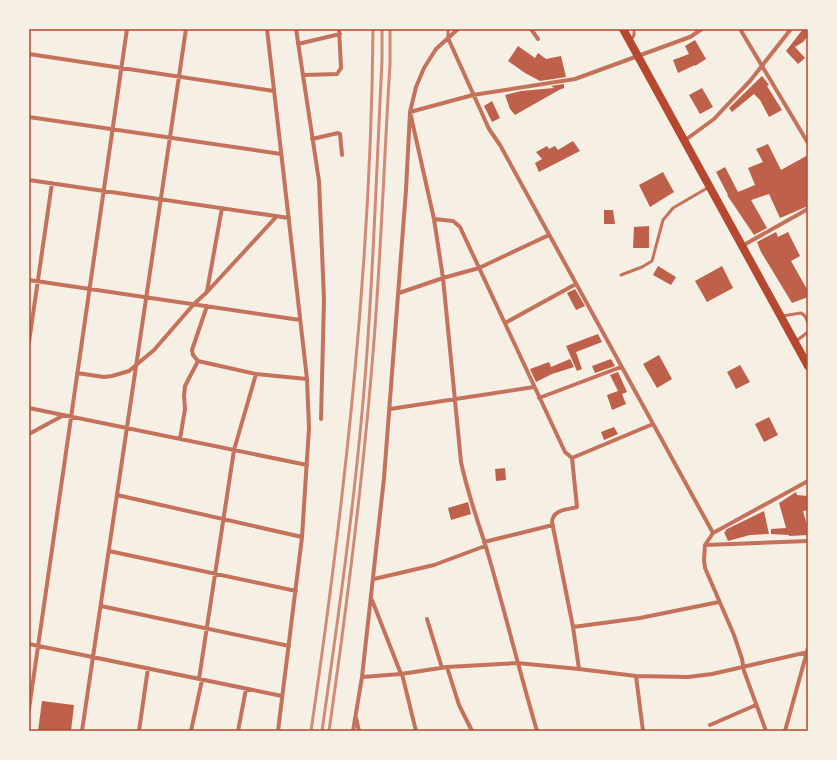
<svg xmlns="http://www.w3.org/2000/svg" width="837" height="760" font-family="'PT Sans Narrow',sans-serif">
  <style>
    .building { fill: #bf614a }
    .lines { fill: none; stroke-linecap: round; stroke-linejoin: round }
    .service { stroke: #c5725c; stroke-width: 3 }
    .minor { stroke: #c5725c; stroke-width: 4 }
    .secondary { stroke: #b5482f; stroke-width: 8 }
    .rail { stroke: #cf8b77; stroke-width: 3 }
    .neatline { fill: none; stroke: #b5482f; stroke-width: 1.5 }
  </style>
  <rect width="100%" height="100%" fill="#f6efe4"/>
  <path class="building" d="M 803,29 L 808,29 L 808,36 L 803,42 L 795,47 L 805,58 L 798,64 L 786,51 Z
    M 695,40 L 706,59 L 695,66 L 695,65 L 678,73 L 673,60 L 689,54 L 685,46 Z
    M 518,46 L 535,58 L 538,53 L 546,59 L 561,56 L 566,77 L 540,81 L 525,73 L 508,61 Z
    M 762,76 L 769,85 L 767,86 L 782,110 L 769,117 L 760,100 L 754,94 L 732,112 L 729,108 Z
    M 564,84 L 564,88 L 559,90 L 515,115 L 510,109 L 505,95 L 521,91 L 554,88 L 551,86 Z
    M 702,88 L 713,107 L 700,114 L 689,95 Z
    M 492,101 L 500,118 L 492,122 L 484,106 Z
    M 573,141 L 580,151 L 539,172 L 535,163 L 542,159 L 536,152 L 547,146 L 549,149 L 555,146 L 558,150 Z
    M 768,144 L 781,170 L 808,155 L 808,206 L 780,218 L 769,194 L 751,200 L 767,228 L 754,235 L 727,195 L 728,195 L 716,172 L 725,167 L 738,192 L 755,185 L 748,168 L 763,162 L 756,149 Z
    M 663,172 L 674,192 L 650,207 L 639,185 Z
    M 604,210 L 613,210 L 615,224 L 604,224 Z
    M 649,226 L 649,248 L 633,248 L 634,227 Z
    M 776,232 L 778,237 L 788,232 L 800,256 L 791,261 L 808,291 L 808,297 L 792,303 L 772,270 L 761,252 L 757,242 Z
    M 658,266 L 676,277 L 671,285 L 653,275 Z
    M 722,266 L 733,288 L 707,302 L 695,281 Z
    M 575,289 L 585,306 L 576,310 L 567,293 Z
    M 598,334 L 602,342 L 576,352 L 582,369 L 577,371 L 566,346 Z
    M 659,355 L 672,379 L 657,388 L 643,364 Z
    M 570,359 L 574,367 L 552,374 L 536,382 L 530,369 L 549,362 L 551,367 Z
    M 611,359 L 615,366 L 595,373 L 592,366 Z
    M 740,365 L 750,382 L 736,389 L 727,372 Z
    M 618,372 L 627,392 L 622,394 L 626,404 L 612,410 L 607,395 L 618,391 L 610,375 Z
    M 769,417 L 778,435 L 764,442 L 755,424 Z
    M 614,427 L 618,434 L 604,440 L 601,432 Z
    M 505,468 L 506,480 L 496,481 L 495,469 Z
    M 796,492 L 797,495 L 808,496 L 808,510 L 803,511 L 808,529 L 808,535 L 789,536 L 789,535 L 771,534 L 771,529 L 786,528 L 779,503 Z
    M 468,502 L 471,514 L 451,520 L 448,508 Z
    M 764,511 L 769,534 L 750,535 L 728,541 L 724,532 L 726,532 L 725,530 Z
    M 42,701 L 74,705 L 71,731 L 38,731 Z"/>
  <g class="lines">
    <path class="service" d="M 448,38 L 448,29
      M 631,40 L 634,35 L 634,29
      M 621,275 L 642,267 L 652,261 L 663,220 L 673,208 L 709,187
      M 782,316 L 801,313 L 805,316 L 808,323
      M 795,342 L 808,332"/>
    <path class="minor" d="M 267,29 L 307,379 L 309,428 L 302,537 L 278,731
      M 296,29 L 319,181 L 324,299 L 321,419
      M 531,29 L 538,39
      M 740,29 L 808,143
      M 448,38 L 489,129 L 500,145 L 713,533
      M 298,44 L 340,34
      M 29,54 L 274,91
      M 304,75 L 337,74 L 341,68 L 339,29
      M 29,117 L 281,154
      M 312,139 L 338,133 L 340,134 L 342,155
      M 684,141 L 714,119 L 729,103 L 750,81 L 791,29
      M 29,180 L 289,218
      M 434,219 L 453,221 L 460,227 L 565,452 L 572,458 L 577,507 C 567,510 553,509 552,522 L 573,627 L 579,669
      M 742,246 L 808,209
      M 29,280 L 300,320
      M 207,291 L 222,208
      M 399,293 L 443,278 L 479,268 L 549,235
      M 505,323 L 576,284
      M 29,342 L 52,183
      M 198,361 L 256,374 L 307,379
      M 77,373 L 104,377 L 112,376 L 129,371 L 154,350 L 194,304 L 207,292 L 277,216
      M 539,398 L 621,367
      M 29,408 L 307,465
      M 390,409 L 534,387
      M 29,434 L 64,415
      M 180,439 L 185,409 L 184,396 L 185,386 L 198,361 L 193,355 L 192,350 L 207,306
      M 572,458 L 653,424
      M 117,495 L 302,537
      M 484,542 L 553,525
      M 705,545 L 808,541
      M 109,551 L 296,591
      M 374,579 L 434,565 L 485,546
      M 372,600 L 401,674
      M 101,606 L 289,646
      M 427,619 L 442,668
      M 573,627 L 640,618 L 719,602
      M 29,644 L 282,696
      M 447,667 L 459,705 L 472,731
      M 402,674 L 416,731
      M 636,676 L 643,731
      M 362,677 L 401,674 L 447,667 L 517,663 L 579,669 L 636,676 L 688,677 L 712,674 L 808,652
      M 199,679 L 234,450 L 256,374
      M 29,709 L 127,29
      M 356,718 L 359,731
      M 710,725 L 756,705
      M 82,731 L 186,29
      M 139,731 L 148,668
      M 191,731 L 202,680
      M 238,731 L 246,689
      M 353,731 L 362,677 L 384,478 L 406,190 L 410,112 L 416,87 L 424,68 L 436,49 L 458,29
      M 537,731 C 519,670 504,608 486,547 C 477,519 467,491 461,462 L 443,278 L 434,219 L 410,112 L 473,95 L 575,79 L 690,37 L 702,29
      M 766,731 L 744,671 L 742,659 L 734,635 L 705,568 L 704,560 L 705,545 L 713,533 L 808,481
      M 785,731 L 808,648"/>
    <path class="secondary" d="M 623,29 L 808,366"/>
    <path class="rail" d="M 311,731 C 345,498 371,264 373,29
      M 322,731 C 340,605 358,479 367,352 C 374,255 377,158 382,61 L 382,29
      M 329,731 C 347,605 363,480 373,353 C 381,257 384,160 390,64 L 390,29"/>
  </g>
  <rect width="837" height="760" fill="none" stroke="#f6efe4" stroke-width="60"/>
  <rect x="30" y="30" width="777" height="700" class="neatline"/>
</svg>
